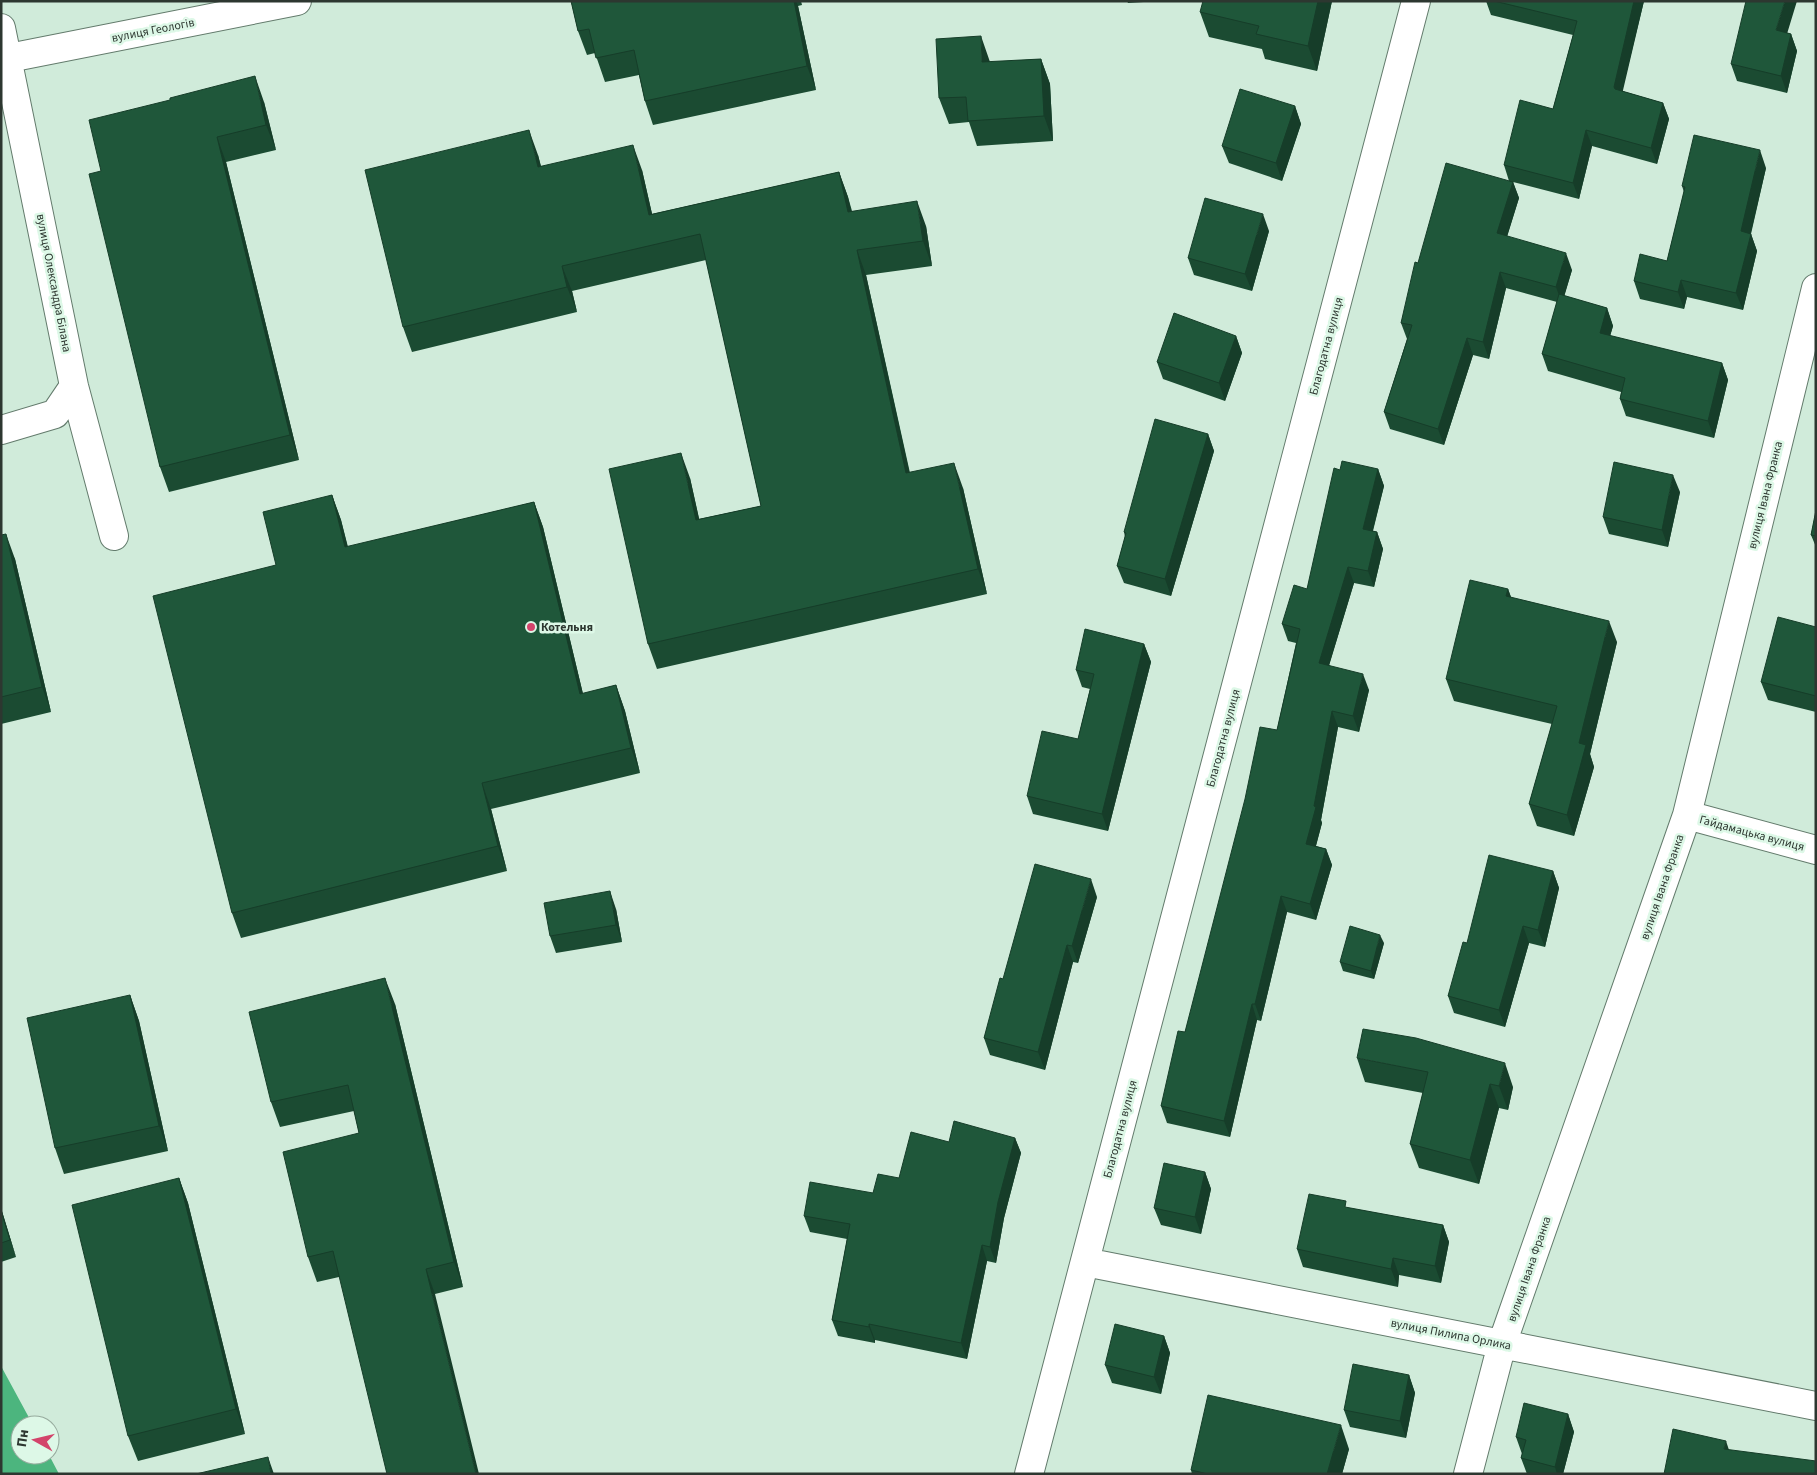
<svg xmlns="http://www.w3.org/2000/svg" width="1817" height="1475" font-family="'Source Sans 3',sans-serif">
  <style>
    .forest { fill: #4cb57e }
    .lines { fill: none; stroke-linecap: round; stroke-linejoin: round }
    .street-casing { stroke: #637b6c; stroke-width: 30 }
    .street { stroke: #fff; stroke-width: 28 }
    .wall { fill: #1b4b32 }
    .shaded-wall { fill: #163d29 }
    .building { fill: #1f573a; stroke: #163d29 }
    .poi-dot { fill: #d3446b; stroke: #ddf8e7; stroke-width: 2 }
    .labels { text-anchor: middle; stroke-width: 5; stroke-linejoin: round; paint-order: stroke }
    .street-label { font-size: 12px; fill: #2d3730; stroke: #ddf8e7 }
    .poi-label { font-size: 12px; font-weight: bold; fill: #2d3730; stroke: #ddf8e7; text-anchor: start }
  </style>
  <rect width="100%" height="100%" fill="#d0ebda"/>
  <path class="forest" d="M 1,1366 L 33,1425 L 20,1425 L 20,1455 L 49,1455 L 59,1474 L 1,1474 Z"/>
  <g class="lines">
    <g class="street-casing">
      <path id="street" d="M 1,28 L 74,386 L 114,536
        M 9,58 L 297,1
        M 1,430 L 55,414 L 74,386
        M 1687,815 L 1816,850
        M 1085,1262 L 1816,1406
        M 1029,1474 L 1416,1
        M 1468,1474 L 1502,1344 L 1687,815 L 1816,288"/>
    </g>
    <use href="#street" class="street"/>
  </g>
  <path class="wall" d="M 571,1 L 801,1 L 802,5 L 798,6 L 816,90 L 653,125 L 645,101 L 639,75 L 605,82 L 595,53 L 587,55 L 578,31 Z
    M 1127,1 L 1159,1 L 1128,3 Z
    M 1332,1 L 1317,71 L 1265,59 L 1262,49 L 1209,37 L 1200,12 Z
    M 1486,1 L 1644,1 L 1622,91 L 1663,103 L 1669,119 L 1657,164 L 1592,146 L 1579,199 L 1513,182 L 1519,198 L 1507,236 L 1572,270 L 1564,296 L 1607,308 L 1613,326 L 1610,336 L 1722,363 L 1728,380 L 1714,438 L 1626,416 L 1620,399 L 1621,392 L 1548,371 L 1542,354 L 1557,302 L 1506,288 L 1489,359 L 1473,355 L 1444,445 L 1390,429 L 1384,412 L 1407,339 L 1401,323 L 1418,263 L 1509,181 L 1504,165 L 1553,109 L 1573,35 L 1491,15 Z
    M 1787,33 L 1791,34 L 1797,51 L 1787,93 L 1737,81 L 1731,64 Z
    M 1041,59 L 1050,84 L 1053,141 L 977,146 L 969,122 L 949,124 L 939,98 L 990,62 Z
    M 264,102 L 276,150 L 226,162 L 299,460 L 169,492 L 160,467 L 101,171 Z
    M 1295,106 L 1301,124 L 1282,181 L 1229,163 L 1222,146 Z
    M 538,155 L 541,166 L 642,170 L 652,214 L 839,172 L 848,197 L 852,211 L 926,226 L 932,266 L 866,275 L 910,473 L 963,488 L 987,594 L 657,669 L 648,644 L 690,478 L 699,519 L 761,506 L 706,260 L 572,291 L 577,312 L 412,352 L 403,327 Z
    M 1766,168 L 1751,234 L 1757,251 L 1743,310 L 1687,297 L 1684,309 L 1640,299 L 1634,281 L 1667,261 L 1684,192 L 1682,186 Z
    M 1269,231 L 1252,291 L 1194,275 L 1188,258 Z
    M 1236,336 L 1242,353 L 1225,401 L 1163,379 L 1157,362 Z
    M 1208,434 L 1214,451 L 1171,596 L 1124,583 L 1117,566 L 1125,537 L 1124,532 Z
    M 1378,469 L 1384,486 L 1373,531 L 1377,532 L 1383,549 L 1374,587 L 1354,583 L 1329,665 L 1369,690 L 1359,732 L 1338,727 L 1321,820 L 1322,823 L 1316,846 L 1326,849 L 1332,865 L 1316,920 L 1287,912 L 1261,1021 L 1257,1020 L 1230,1137 L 1167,1123 L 1161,1106 L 1185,1032 L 1277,730 L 1296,643 L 1288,641 L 1282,624 L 1307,589 L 1340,470 Z
    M 1680,492 L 1668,547 L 1609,534 L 1603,517 Z
    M 332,495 L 341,520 L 348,547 L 534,502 L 543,527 L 583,694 L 616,685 L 625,711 L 640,773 L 491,809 L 507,871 L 241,938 L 232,913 L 276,565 Z
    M 1816,510 L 1816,547 L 1811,535 Z
    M 1,535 L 15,559 L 51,712 L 1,724 Z
    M 1508,589 L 1511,597 L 1617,642 L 1590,754 L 1594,767 L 1574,836 L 1537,826 L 1529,804 L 1552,724 L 1454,701 L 1446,679 Z
    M 1816,627 L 1816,712 L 1768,700 L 1761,682 Z
    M 1144,644 L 1151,662 L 1108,831 L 1033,814 L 1027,796 L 1078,739 L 1090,689 L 1082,687 L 1076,670 Z
    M 1553,871 L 1559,888 L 1545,947 L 1529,943 L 1505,1027 L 1454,1013 L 1448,996 L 1467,943 Z
    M 1097,897 L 1078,963 L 1073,962 L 1045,1070 L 990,1055 L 984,1038 L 1003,979 Z
    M 616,909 L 622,942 L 556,953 L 550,936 Z
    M 1384,943 L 1374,979 L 1343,971 L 1340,962 Z
    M 130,995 L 139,1021 L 168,1151 L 64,1174 L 55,1148 Z
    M 395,1004 L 463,1287 L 435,1294 L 339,1277 L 317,1282 L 308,1257 L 359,1133 L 354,1111 L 280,1127 L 271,1102 Z
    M 1357,1058 L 1513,1087 L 1508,1110 L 1499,1108 L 1479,1184 L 1419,1168 L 1410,1144 L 1423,1093 L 1365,1082 Z
    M 1015,1138 L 1021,1153 L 1004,1218 L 996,1263 L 987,1261 L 967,1359 L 875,1340 L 875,1343 L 838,1336 L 832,1320 L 847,1239 L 810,1232 L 804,1216 L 873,1193 L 899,1178 L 949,1142 Z
    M 1205,1172 L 1211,1189 L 1201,1234 L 1161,1225 L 1154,1208 Z
    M 179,1178 L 188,1203 L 245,1434 L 138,1461 L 128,1436 Z
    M 1,1208 L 16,1257 L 1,1262 Z
    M 1349,1208 L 1443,1225 L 1449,1242 L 1441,1283 L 1399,1275 L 1398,1287 L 1303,1267 L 1297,1249 Z
    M 1164,1336 L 1170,1353 L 1161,1394 L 1112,1383 L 1105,1365 Z
    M 1409,1375 L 1415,1393 L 1406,1438 L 1350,1427 L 1344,1410 Z
    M 1568,1414 L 1574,1432 L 1563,1474 L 1527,1474 L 1521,1458 L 1522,1454 L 1516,1437 Z
    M 1349,1449 L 1342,1474 L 1192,1474 L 1191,1470 Z"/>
  <path class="shaded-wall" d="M 794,1 L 796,1 L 798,6 L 816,90 L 807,66 Z
    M 1318,1 L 1332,1 L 1317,71 L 1308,46 Z
    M 1634,1 L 1644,1 L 1620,103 L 1614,87 Z
    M 1785,1 L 1797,1 L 1783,47 L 1776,30 Z
    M 1791,34 L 1797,51 L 1787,93 L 1781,76 Z
    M 981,36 L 990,62 L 982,62 Z
    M 1041,59 L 1050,84 L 1053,141 L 1044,116 Z
    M 255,76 L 264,102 L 276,150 L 266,125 Z
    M 1663,103 L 1669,119 L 1657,164 L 1651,148 Z
    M 1295,106 L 1301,124 L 1282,181 L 1276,163 Z
    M 529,130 L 538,155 L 547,192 L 538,167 Z
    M 1586,130 L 1592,146 L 1579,199 L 1573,183 Z
    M 217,137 L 226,162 L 299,460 L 290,435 Z
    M 633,145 L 642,170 L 658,240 L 649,215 Z
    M 1760,150 L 1766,168 L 1747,249 L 1741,231 Z
    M 839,172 L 848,197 L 857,237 L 848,212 Z
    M 1513,182 L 1519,198 L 1503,250 L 1497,233 Z
    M 917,201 L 926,226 L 932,266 L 923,241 Z
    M 1263,214 L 1269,231 L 1252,291 L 1245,274 Z
    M 1751,234 L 1757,251 L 1743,310 L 1736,293 Z
    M 857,250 L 866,275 L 915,498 L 906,473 Z
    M 1566,253 L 1572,270 L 1562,304 L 1556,287 Z
    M 562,266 L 572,291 L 577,312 L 567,287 Z
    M 1500,272 L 1506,288 L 1489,359 L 1483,342 Z
    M 1681,280 L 1687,297 L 1684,309 L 1678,292 Z
    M 1607,308 L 1613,326 L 1606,350 L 1600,333 Z
    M 1236,336 L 1242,353 L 1225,401 L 1219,383 Z
    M 1467,338 L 1473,355 L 1444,445 L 1438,429 Z
    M 1722,363 L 1728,380 L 1714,438 L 1708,421 Z
    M 1208,434 L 1214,451 L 1171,596 L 1165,579 Z
    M 681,453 L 690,478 L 705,545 L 696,520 Z
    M 954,463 L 963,488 L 987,594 L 978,569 Z
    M 1378,469 L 1384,486 L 1369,545 L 1363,529 Z
    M 1673,475 L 1680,492 L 1668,547 L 1662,530 Z
    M 332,495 L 341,520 L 354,573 L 345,547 Z
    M 534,502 L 543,527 L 589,719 L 580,694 Z
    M 1377,532 L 1383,549 L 1374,587 L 1368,571 Z
    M 6,534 L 15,559 L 51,712 L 42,687 Z
    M 1348,567 L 1354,583 L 1325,679 L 1319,663 Z
    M 1508,589 L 1516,611 L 1506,596 Z
    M 1609,621 L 1617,642 L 1590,754 L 1594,767 L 1574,836 L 1567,815 L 1579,743 Z
    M 1144,644 L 1151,662 L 1108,831 L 1102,814 Z
    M 1363,674 L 1369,690 L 1359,732 L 1353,716 Z
    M 616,685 L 625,711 L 640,773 L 631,748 Z
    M 1332,711 L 1338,727 L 1321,820 L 1322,823 L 1312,860 L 1306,844 L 1314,806 Z
    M 482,783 L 491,809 L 507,871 L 498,846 Z
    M 1326,849 L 1332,865 L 1316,920 L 1310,904 Z
    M 1553,871 L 1559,888 L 1545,947 L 1538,930 Z
    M 1091,879 L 1097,897 L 1078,963 L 1072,946 Z
    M 610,891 L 616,909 L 622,942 L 616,925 Z
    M 1281,896 L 1287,912 L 1261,1021 L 1255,1004 Z
    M 1523,926 L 1529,943 L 1505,1027 L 1499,1010 Z
    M 1380,935 L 1384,943 L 1374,979 L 1371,971 Z
    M 1067,945 L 1073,962 L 1045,1070 L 1038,1052 Z
    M 385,978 L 395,1004 L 463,1287 L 454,1262 Z
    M 130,995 L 139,1021 L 168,1151 L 159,1126 Z
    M 1252,1004 L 1257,1020 L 1230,1137 L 1224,1121 Z
    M 1505,1063 L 1513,1087 L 1508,1110 L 1499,1086 Z
    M 1490,1084 L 1499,1108 L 1479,1184 L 1470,1160 Z
    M 1015,1138 L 1021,1153 L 1004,1218 L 996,1263 L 990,1247 L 998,1202 Z
    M 1205,1172 L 1211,1189 L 1201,1234 L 1195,1217 Z
    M 179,1178 L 188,1203 L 245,1434 L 236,1409 Z
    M 1,1208 L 16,1257 L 10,1240 L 1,1211 Z
    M 1443,1225 L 1449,1242 L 1441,1283 L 1435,1266 Z
    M 982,1245 L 987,1261 L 967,1359 L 961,1343 Z
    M 1393,1258 L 1399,1275 L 1398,1287 L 1391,1269 Z
    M 426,1269 L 435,1294 L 479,1474 L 476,1474 Z
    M 869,1324 L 875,1340 L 875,1343 L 869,1327 Z
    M 1164,1336 L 1170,1353 L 1161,1394 L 1154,1377 Z
    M 1409,1375 L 1415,1393 L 1406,1438 L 1400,1421 Z
    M 1568,1414 L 1574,1432 L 1563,1474 L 1557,1474 L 1555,1467 Z
    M 1341,1425 L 1349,1449 L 1342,1474 L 1327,1474 Z
    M 1726,1441 L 1732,1459 L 1724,1449 Z
    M 268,1457 L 274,1474 L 271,1474 Z"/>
  <path class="building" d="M 571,1 L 794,1 L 807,66 L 645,101 L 634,50 L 596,58 L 589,29 L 578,31 Z
    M 1203,1 L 1318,1 L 1308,46 L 1256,34 L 1259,26 L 1200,12 Z
    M 1494,1 L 1634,1 L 1614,87 L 1615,89 L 1663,103 L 1651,148 L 1586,130 L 1573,183 L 1504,165 L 1520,100 L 1553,109 L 1577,21 Z
    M 1746,1 L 1785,1 L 1776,30 L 1791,34 L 1781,76 L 1731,64 Z
    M 981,36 L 982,62 L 1041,59 L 1044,116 L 968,121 L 966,97 L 939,98 L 936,39 Z
    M 255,76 L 266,125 L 217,137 L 290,435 L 160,467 L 89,174 L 101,171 L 89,120 L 170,100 L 170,98 Z
    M 1240,89 L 1295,106 L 1276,163 L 1222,146 Z
    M 529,130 L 538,167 L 633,145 L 649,215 L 839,172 L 848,212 L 917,201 L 923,241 L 857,250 L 906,473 L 954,463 L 978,569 L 648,644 L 609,469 L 681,453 L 696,520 L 761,506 L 700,234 L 562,266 L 567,287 L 403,327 L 365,170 Z
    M 1694,135 L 1760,150 L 1741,231 L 1751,234 L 1736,293 L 1681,280 L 1678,292 L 1634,281 L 1640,254 L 1667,261 L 1685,187 L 1682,186 Z
    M 1446,163 L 1513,182 L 1497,233 L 1566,253 L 1556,287 L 1500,272 L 1483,342 L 1467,338 L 1438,429 L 1384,412 L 1412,325 L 1401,323 L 1415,262 L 1418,263 Z
    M 1205,198 L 1263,214 L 1245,274 L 1188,258 Z
    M 1559,294 L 1607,308 L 1600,333 L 1722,363 L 1708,421 L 1620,399 L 1625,378 L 1542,354 Z
    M 1174,313 L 1236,336 L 1219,383 L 1157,362 Z
    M 1155,419 L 1208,434 L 1165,579 L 1117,566 L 1126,533 L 1124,532 Z
    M 1342,461 L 1378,469 L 1363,529 L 1377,532 L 1368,571 L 1348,567 L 1319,663 L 1363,674 L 1353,716 L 1332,711 L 1314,806 L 1316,807 L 1306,844 L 1326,849 L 1310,904 L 1281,896 L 1255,1004 L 1252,1004 L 1224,1121 L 1161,1106 L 1178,1031 L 1185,1032 L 1245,799 L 1260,727 L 1277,730 L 1300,629 L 1282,624 L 1294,585 L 1307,589 L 1334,468 L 1340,470 Z
    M 1614,462 L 1673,475 L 1662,530 L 1603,517 Z
    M 332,495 L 345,547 L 534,502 L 580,694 L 616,685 L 631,748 L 482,783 L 498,846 L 232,913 L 153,596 L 276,565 L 263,512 Z
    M 1816,510 L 1816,536 L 1811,535 Z
    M 6,534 L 42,687 L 1,697 L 1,535 Z
    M 1470,580 L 1508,589 L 1506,596 L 1609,621 L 1579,743 L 1586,745 L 1567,815 L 1529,804 L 1557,706 L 1446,679 Z
    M 1778,617 L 1816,627 L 1816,696 L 1761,682 Z
    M 1085,629 L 1144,644 L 1102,814 L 1027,796 L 1042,731 L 1078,739 L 1094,674 L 1076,670 Z
    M 1489,855 L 1553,871 L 1538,930 L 1523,926 L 1499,1010 L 1448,996 L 1463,942 L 1467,943 Z
    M 1035,864 L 1091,879 L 1072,946 L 1067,945 L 1038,1052 L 984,1038 L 1000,978 L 1003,979 Z
    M 610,891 L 616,925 L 550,936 L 544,903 Z
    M 1350,926 L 1380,935 L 1371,971 L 1340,962 Z
    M 385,978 L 454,1262 L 426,1269 L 476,1474 L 387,1474 L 333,1251 L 308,1257 L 283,1152 L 359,1133 L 348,1085 L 271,1102 L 249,1012 Z
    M 130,995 L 159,1126 L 55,1148 L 27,1018 Z
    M 1363,1029 L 1416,1038 L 1505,1063 L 1499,1086 L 1490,1084 L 1470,1160 L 1410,1144 L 1428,1072 L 1357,1058 Z
    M 954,1121 L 1015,1138 L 998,1202 L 990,1247 L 982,1245 L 961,1343 L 869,1324 L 869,1327 L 832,1320 L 850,1224 L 804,1216 L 810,1182 L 873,1193 L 878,1174 L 899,1178 L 911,1132 L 949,1142 Z
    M 1164,1163 L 1205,1172 L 1195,1217 L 1154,1208 Z
    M 179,1178 L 236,1409 L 128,1436 L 72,1205 Z
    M 1309,1194 L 1346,1201 L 1345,1207 L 1443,1225 L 1435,1266 L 1393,1258 L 1391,1269 L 1297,1249 Z
    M 1,1211 L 10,1240 L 1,1243 Z
    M 1115,1324 L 1164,1336 L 1154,1377 L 1105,1365 Z
    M 1353,1364 L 1409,1375 L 1400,1421 L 1344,1410 Z
    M 1208,1395 L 1341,1425 L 1327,1474 L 1208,1474 L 1191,1470 Z
    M 1524,1403 L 1568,1414 L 1555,1467 L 1521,1458 L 1526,1440 L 1516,1437 Z
    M 1673,1429 L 1726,1441 L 1724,1449 L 1816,1461 L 1816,1474 L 1664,1474 Z
    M 268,1457 L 271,1474 L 196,1474 Z"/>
  <circle class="poi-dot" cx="531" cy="627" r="5"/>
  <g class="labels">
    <g class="street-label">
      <text transform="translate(153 30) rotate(-11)" y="4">вулиця Геологів</text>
      <text transform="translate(54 283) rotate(79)" y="4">вулиця Олександра Білана</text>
      <text transform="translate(1326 346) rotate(-75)" y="4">Благодатна вулиця</text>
      <text transform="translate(1765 495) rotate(-76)" y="4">вулиця Івана Франка</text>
      <text transform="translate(1223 738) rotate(-75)" y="4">Благодатна вулиця</text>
      <text transform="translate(1752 833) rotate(15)" y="4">Гайдамацька вулиця</text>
      <text transform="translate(1662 887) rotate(-71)" y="4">вулиця Івана Франка</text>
      <text transform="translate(1120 1129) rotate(-75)" y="4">Благодатна вулиця</text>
      <text transform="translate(1529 1269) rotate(-71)" y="4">вулиця Івана Франка</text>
      <text transform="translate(1451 1334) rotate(11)" y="4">вулиця Пилипа Орлика</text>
    </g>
    <g class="poi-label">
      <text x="541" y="631">Котельня</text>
    </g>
  </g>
  <rect width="1817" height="1475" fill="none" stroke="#2d3730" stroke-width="5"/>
  <g transform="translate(35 1440) rotate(278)"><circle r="24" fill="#ddf8e7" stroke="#97ab9e"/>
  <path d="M0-4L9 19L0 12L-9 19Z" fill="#d3446b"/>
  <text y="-8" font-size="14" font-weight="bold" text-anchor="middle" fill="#2d3730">Пн</text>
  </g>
</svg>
